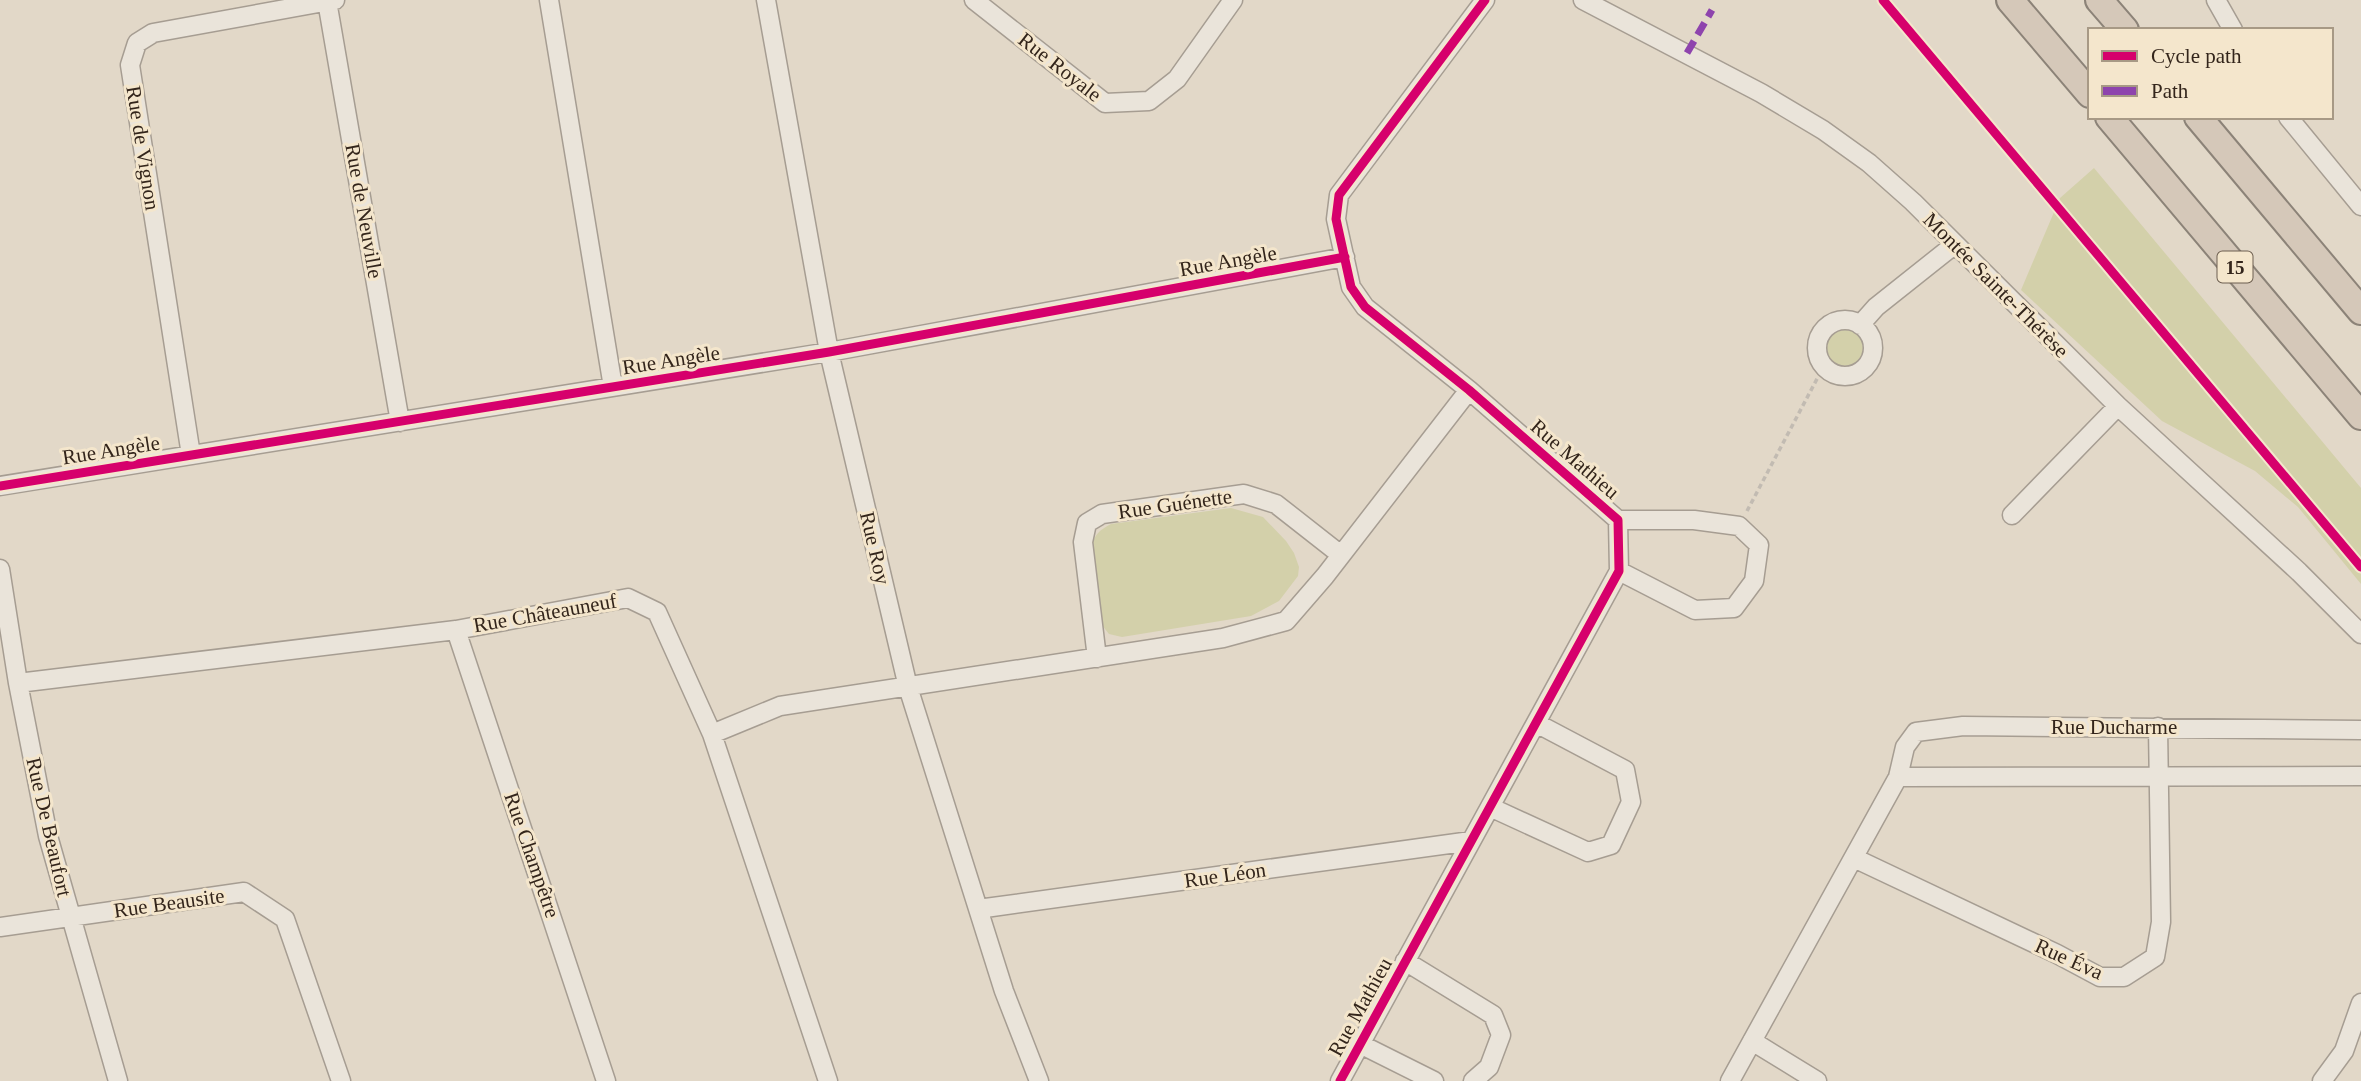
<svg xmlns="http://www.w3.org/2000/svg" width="2361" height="1081" font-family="Georgia,serif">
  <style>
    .green { fill: #d3d0aa }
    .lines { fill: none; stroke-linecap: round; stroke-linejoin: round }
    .minor-casing { stroke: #a69d92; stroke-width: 21 }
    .highway-casing { stroke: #8c8378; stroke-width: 30 }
    .path { stroke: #c2bbb2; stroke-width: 3.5; stroke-dasharray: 5 3.5; stroke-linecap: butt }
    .minor { stroke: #eae4da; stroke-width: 18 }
    .highway { stroke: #d5c8b9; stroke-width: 26 }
    .quiet { stroke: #8e44ad; stroke-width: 7; stroke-dasharray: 14 7; stroke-linecap: butt }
    .cycleway-casing { stroke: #f4e6cc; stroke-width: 13 }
    .cycleway { stroke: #d6006c; stroke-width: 9 }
    .labels { text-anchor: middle; stroke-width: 6; stroke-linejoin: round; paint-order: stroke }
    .shield { fill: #f4e6cc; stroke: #6d5f50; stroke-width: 2 }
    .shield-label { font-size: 19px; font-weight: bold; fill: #33251b }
    .street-label { font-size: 21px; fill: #33251b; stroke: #f4e6cc }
  </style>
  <rect width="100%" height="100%" fill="#e2d8c8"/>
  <path class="green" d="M 2094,168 L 2361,488 L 2361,584 L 2298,507 L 2255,471 L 2162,421 L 2021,290 L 2060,198 Z
    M1827 348a18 18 0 1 1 36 0a18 18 0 1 1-36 0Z
    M 1231,508 L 1263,517 L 1286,541 L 1294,553 L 1299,567 L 1298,576 L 1279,601 L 1251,616 L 1122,637 L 1109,634 L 1101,624 L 1091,550 C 1094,535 1098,531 1111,524 Z"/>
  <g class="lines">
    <g class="minor-casing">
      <path id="minor" d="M 549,0 L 613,387
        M 766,0 L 829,352 L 908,687 L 1004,991 L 1039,1081
        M 974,0 L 1105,103 L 1149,101 L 1177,79 L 1233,0
        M 1583,0 L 1761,93 L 1823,130 L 1869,163 L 1913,202 L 2118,406 L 2299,572 L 2361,634
        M 2216,0 L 2233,30
        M 327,1 L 400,422
        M 2288,117 L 2361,206
        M1817 348a28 28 0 1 1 56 0a28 28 0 1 1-56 0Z
        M 1860,325 L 1876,307 L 1954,245
        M 191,455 L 130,65 L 137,43 L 153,33 L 335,0
        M 0,486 L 829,352 L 1345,257
        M 2012,515 L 2118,406
        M 1618,520 L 1694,520 L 1739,526 L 1759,545 L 1754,581 L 1734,608 L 1695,610 L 1619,571
        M 0,569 L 18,683 L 48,836 L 118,1081
        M 456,630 L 606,1081
        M 1097,658 L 1083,542 L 1087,523 L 1102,514 L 1244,494 L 1276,504 L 1341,555
        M 18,683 L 456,630 L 628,598 L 657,612 L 712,734 L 828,1081
        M 712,734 L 780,706 L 1223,638 L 1286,621 L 1325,576 L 1469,390
        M 1898,777 L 2361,776
        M 1490,807 L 1588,852 L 1611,845 L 1631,802 L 1625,770 L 1536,723
        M 1854,858 L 2057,954 L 2100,977 L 2124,977 L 2155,957 L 2161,922 L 2158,727
        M 978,909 L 1471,841
        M 0,927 L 244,892 L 285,919 L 341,1081
        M 1405,961 L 1493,1015 L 1501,1035 L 1489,1067 L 1473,1081
        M 1752,1041 L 1817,1081
        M 1360,1044 L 1434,1081
        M 1340,1081 L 1619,571 L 1618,520 L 1469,390 L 1365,307 L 1351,287 L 1336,219 L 1339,195 L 1485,0
        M 1730,1081 L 1898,777 L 1905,747 L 1916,732 L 1963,726 L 2361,730
        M 2322,1081 L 2344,1051 L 2361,1003"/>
    </g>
    <g class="highway-casing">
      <path id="highway" d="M 2010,0 L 2090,94
        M 2099,0 L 2125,30
        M 2109,117 L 2361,416
        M 2198,117 L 2361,311"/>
    </g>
    <path class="path" d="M 1747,511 L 1818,377"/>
    <use href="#minor" class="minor"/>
    <use href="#highway" class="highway"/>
    <path class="quiet" d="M 1687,53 L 1712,10"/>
    <g class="cycleway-casing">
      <path id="cycleway" d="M 1883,0 L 2361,567
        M 0,486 L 829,352 L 1345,257
        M 1340,1081 L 1619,571 L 1618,520 L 1469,390 L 1365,307 L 1351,287 L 1336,219 L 1339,195 L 1485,0"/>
    </g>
    <use href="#cycleway" class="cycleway"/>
  </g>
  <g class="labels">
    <rect class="shield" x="2217.5" y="251.5" width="35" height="31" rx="5"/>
    <g class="shield-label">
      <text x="2235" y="274">15</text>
    </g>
    <g class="street-label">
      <text transform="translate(1060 67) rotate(38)" y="7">Rue Royale</text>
      <text transform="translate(143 148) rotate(81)" y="7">Rue de Vignon</text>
      <text transform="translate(364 211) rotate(80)" y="7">Rue de Neuville</text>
      <text transform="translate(1228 261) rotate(-10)" y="7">Rue Angèle</text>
      <text transform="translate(1996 285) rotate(45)" y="7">Montée Sainte-Thérèse</text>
      <text transform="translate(671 360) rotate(-9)" y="7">Rue Angèle</text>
      <text transform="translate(111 450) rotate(-9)" y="7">Rue Angèle</text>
      <text transform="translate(1575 459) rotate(41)" y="7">Rue Mathieu</text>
      <text transform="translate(1175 504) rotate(-8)" y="7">Rue Guénette</text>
      <text transform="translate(875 548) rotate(77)" y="7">Rue Roy</text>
      <text transform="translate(545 613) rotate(-10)" y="7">Rue Châteauneuf</text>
      <text x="2114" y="734">Rue Ducharme</text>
      <text transform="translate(49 827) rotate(77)" y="7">Rue De Beaufort</text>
      <text transform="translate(532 855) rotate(71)" y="7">Rue Champêtre</text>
      <text transform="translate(1225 875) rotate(-8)" y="7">Rue Léon</text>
      <text transform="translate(169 903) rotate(-8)" y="7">Rue Beausite</text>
      <text transform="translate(2069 959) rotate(24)" y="7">Rue Éva</text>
      <text transform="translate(1360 1007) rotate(-61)" y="7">Rue Mathieu</text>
    </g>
  </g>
  <rect x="2088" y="28" width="245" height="91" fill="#f4e6cc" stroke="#a79985" stroke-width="2"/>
  <rect x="2102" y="51" width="35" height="10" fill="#d6006c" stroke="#a79985" stroke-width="2"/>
  <text x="2151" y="63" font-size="21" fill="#33251b">Cycle path</text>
  <rect x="2102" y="86" width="35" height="10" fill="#8e44ad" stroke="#a79985" stroke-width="2"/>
  <text x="2151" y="98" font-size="21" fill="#33251b">Path</text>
</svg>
